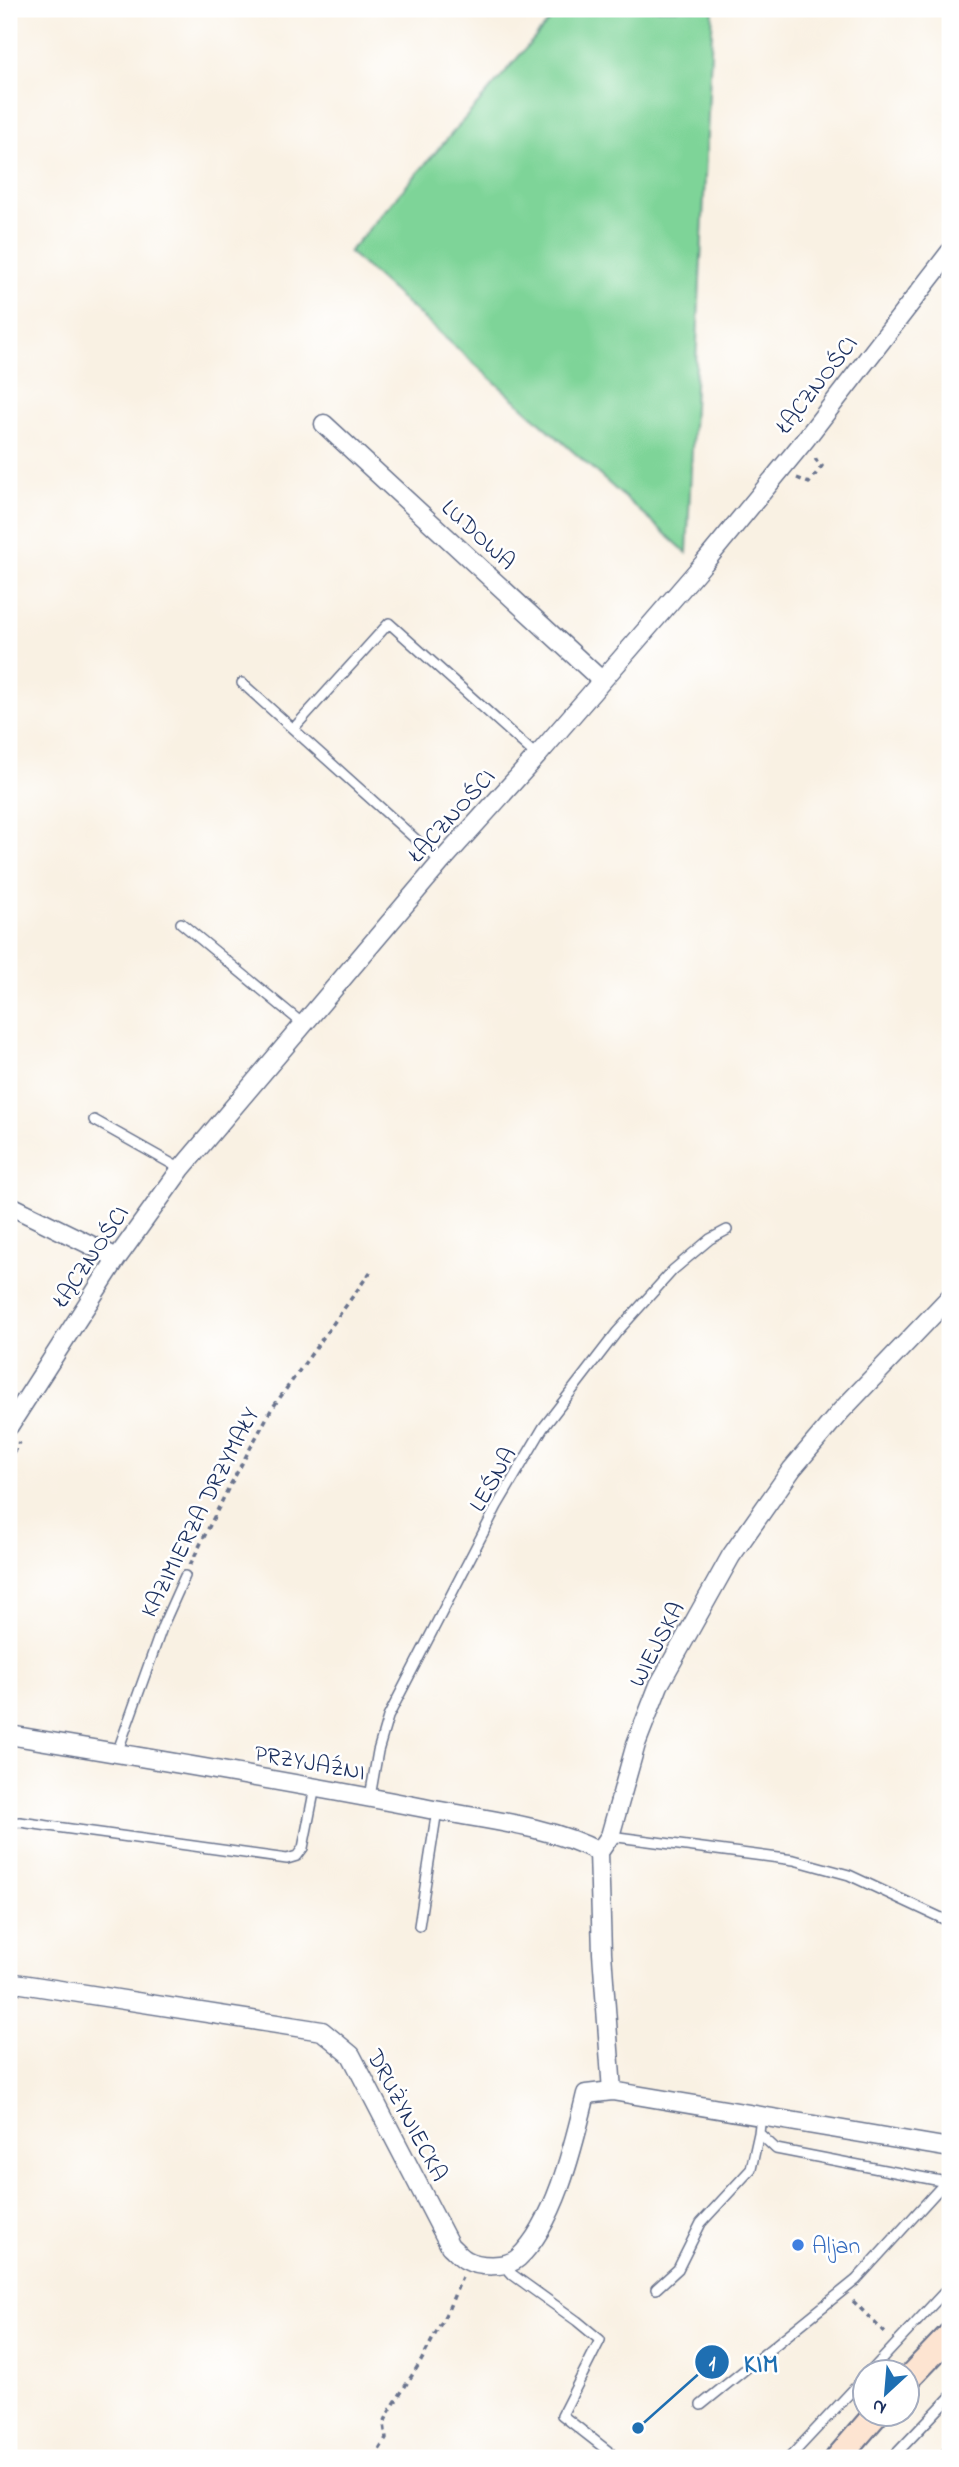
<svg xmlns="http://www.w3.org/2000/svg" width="959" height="2467" font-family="'Indie Flower',sans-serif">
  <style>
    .green { fill: #7ed498; stroke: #4c827b; stroke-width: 2 }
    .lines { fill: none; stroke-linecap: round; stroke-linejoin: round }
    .service-casing { stroke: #69738d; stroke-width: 12 }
    .minor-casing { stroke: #69738d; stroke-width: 21 }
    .secondary-casing { stroke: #69738d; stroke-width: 28 }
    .path { stroke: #69738d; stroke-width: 3.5; stroke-dasharray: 5 5; stroke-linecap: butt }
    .service { stroke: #fff; stroke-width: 9 }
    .minor { stroke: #fff; stroke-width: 18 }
    .secondary { stroke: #fde4d1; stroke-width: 24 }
    .shop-dot { fill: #3f7fe0; stroke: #fff; stroke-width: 2.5 }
    .labels { text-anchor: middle; stroke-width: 5; stroke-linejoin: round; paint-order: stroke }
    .street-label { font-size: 24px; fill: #1b2f5e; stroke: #fff }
    .shop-label { font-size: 24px; fill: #366cbe; stroke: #fff; text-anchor: start }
    .leader { fill: none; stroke: #1f6fb2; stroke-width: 2.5 }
    .callout-dot { fill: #1f6fb2; stroke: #fff; stroke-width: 2.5 }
    .mark-label { font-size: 21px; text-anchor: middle; font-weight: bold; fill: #fff }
    .callout-label { font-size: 26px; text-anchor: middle; font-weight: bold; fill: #1f6fb2; stroke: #fff; stroke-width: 5; stroke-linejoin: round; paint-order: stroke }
  </style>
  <rect width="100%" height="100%" fill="#fff"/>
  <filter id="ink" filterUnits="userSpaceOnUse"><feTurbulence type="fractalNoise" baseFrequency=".0143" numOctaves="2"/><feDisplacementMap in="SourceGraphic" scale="14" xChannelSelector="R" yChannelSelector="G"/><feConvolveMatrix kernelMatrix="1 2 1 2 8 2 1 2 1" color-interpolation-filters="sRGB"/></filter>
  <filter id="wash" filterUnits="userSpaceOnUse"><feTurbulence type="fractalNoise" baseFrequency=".00686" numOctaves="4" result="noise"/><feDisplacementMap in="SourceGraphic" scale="28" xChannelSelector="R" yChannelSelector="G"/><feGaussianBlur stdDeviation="1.57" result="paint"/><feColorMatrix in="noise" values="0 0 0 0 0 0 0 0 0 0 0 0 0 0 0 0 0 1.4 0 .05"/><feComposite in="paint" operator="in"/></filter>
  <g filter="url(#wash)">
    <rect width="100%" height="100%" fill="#f9f1e3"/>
    <path class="green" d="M 560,9 L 713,9 L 687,553 L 349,252 Z"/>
  </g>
  <g filter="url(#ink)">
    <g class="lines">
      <g class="service-casing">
        <path id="service" d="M 242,683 L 441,862
          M 293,729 L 389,623 L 537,756
          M 181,923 L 303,1024
          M 94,1120 L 181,1169
          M 117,1753 L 163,1625 L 185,1576
          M 370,1797 L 378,1751 L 388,1717 L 497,1506 L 543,1428 L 617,1332 L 673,1270 L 710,1239 L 727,1230
          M 9,1823 L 20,1822 L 287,1859 L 297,1856 L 303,1848 L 315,1787
          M 610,1836 L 794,1860 L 849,1875 L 950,1922
          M 419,1926 L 437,1810
          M 761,2116 L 759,2133 L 776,2149 L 946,2182
          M 504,2265 L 513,2275 L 577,2321 L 600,2340 L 562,2415 L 617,2458
          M 656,2289 L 678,2269 L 701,2223 L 751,2169 L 759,2133
          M 870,2372 L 950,2286
          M 701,2405 L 856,2280 L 950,2177
          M 789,2458 L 864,2378
          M 892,2458 L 950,2397
          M 941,2458 L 950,2449"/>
      </g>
      <g class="minor-casing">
        <path id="minor" d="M 324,424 L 601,680
          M 9,1205 L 117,1258
          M 9,1426 L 117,1258 L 181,1169 L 441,862 L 537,756 L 704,563 L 805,440 L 950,252
          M 9,1735 C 147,1758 286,1781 424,1808 C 479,1819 549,1825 599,1852
          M 9,1982 L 322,2031 L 351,2055 L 450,2246 C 455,2250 460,2257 466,2260 C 478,2267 507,2268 518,2258 C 556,2223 574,2143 586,2094 L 612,2091 L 950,2148
          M 612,2091 L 602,1953 L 599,1852 L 610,1836 L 636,1744 L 659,1685 L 731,1556 L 792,1469 L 841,1411 L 950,1297"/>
      </g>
      <g class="secondary-casing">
        <path id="secondary" d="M 906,2381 L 950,2335
          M 838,2458 L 876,2414"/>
      </g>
      <path class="path" d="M 797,478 L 809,483 L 822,466 L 816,460 L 815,454
        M 9,1462 L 19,1442
        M 190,1565 L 227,1491 L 271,1410 L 371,1271
        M 853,2301 L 887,2335
        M 374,2458 L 386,2439 L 384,2423 L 389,2412 L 421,2361 L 448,2310 L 462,2277"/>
      <use href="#service" class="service"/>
      <use href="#minor" class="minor"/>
      <use href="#secondary" class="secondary"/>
    </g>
  </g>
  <circle class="shop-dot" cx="798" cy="2245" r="7"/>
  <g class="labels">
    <g class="street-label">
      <text transform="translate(816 384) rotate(-52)" y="8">ŁĄCZNOŚCI</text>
      <text transform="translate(479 534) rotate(43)" y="8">LUDOWA</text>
      <text transform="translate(451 815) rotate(-48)" y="8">ŁĄCZNOŚCI</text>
      <text transform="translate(90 1256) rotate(-56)" y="8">ŁĄCZNOŚCI</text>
      <text transform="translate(492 1479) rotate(-60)" y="8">LEŚNA</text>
      <text transform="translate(199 1512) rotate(-63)" y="8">KAZIMIERZA DRZYMAŁY</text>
      <text transform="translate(656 1644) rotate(-62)" y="8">WIEJSKA</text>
      <text transform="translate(310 1762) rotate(10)" y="8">PRZYJAŹNI</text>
      <text transform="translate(408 2115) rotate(62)" y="8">DRUŻYNIECKA</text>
    </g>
    <g class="shop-label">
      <text x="812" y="2253">Aljan</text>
    </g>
  </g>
  <path class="leader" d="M638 2428L712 2362"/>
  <g class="callout-dot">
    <circle cx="638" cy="2428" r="7"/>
    <circle cx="712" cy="2362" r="18"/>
  </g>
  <g class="mark-label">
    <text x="712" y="2370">1</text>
  </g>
  <g class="callout-label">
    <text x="761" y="2372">KIM</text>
  </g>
  <rect width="959" height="2467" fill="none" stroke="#fff" stroke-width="35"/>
  <g transform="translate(886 2393) rotate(206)"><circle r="33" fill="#ffffff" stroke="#a4acbf" stroke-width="2"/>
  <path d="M0-5L12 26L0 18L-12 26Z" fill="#1f6fb2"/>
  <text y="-10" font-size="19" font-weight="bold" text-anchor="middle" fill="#1b2f5e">N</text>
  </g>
</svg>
